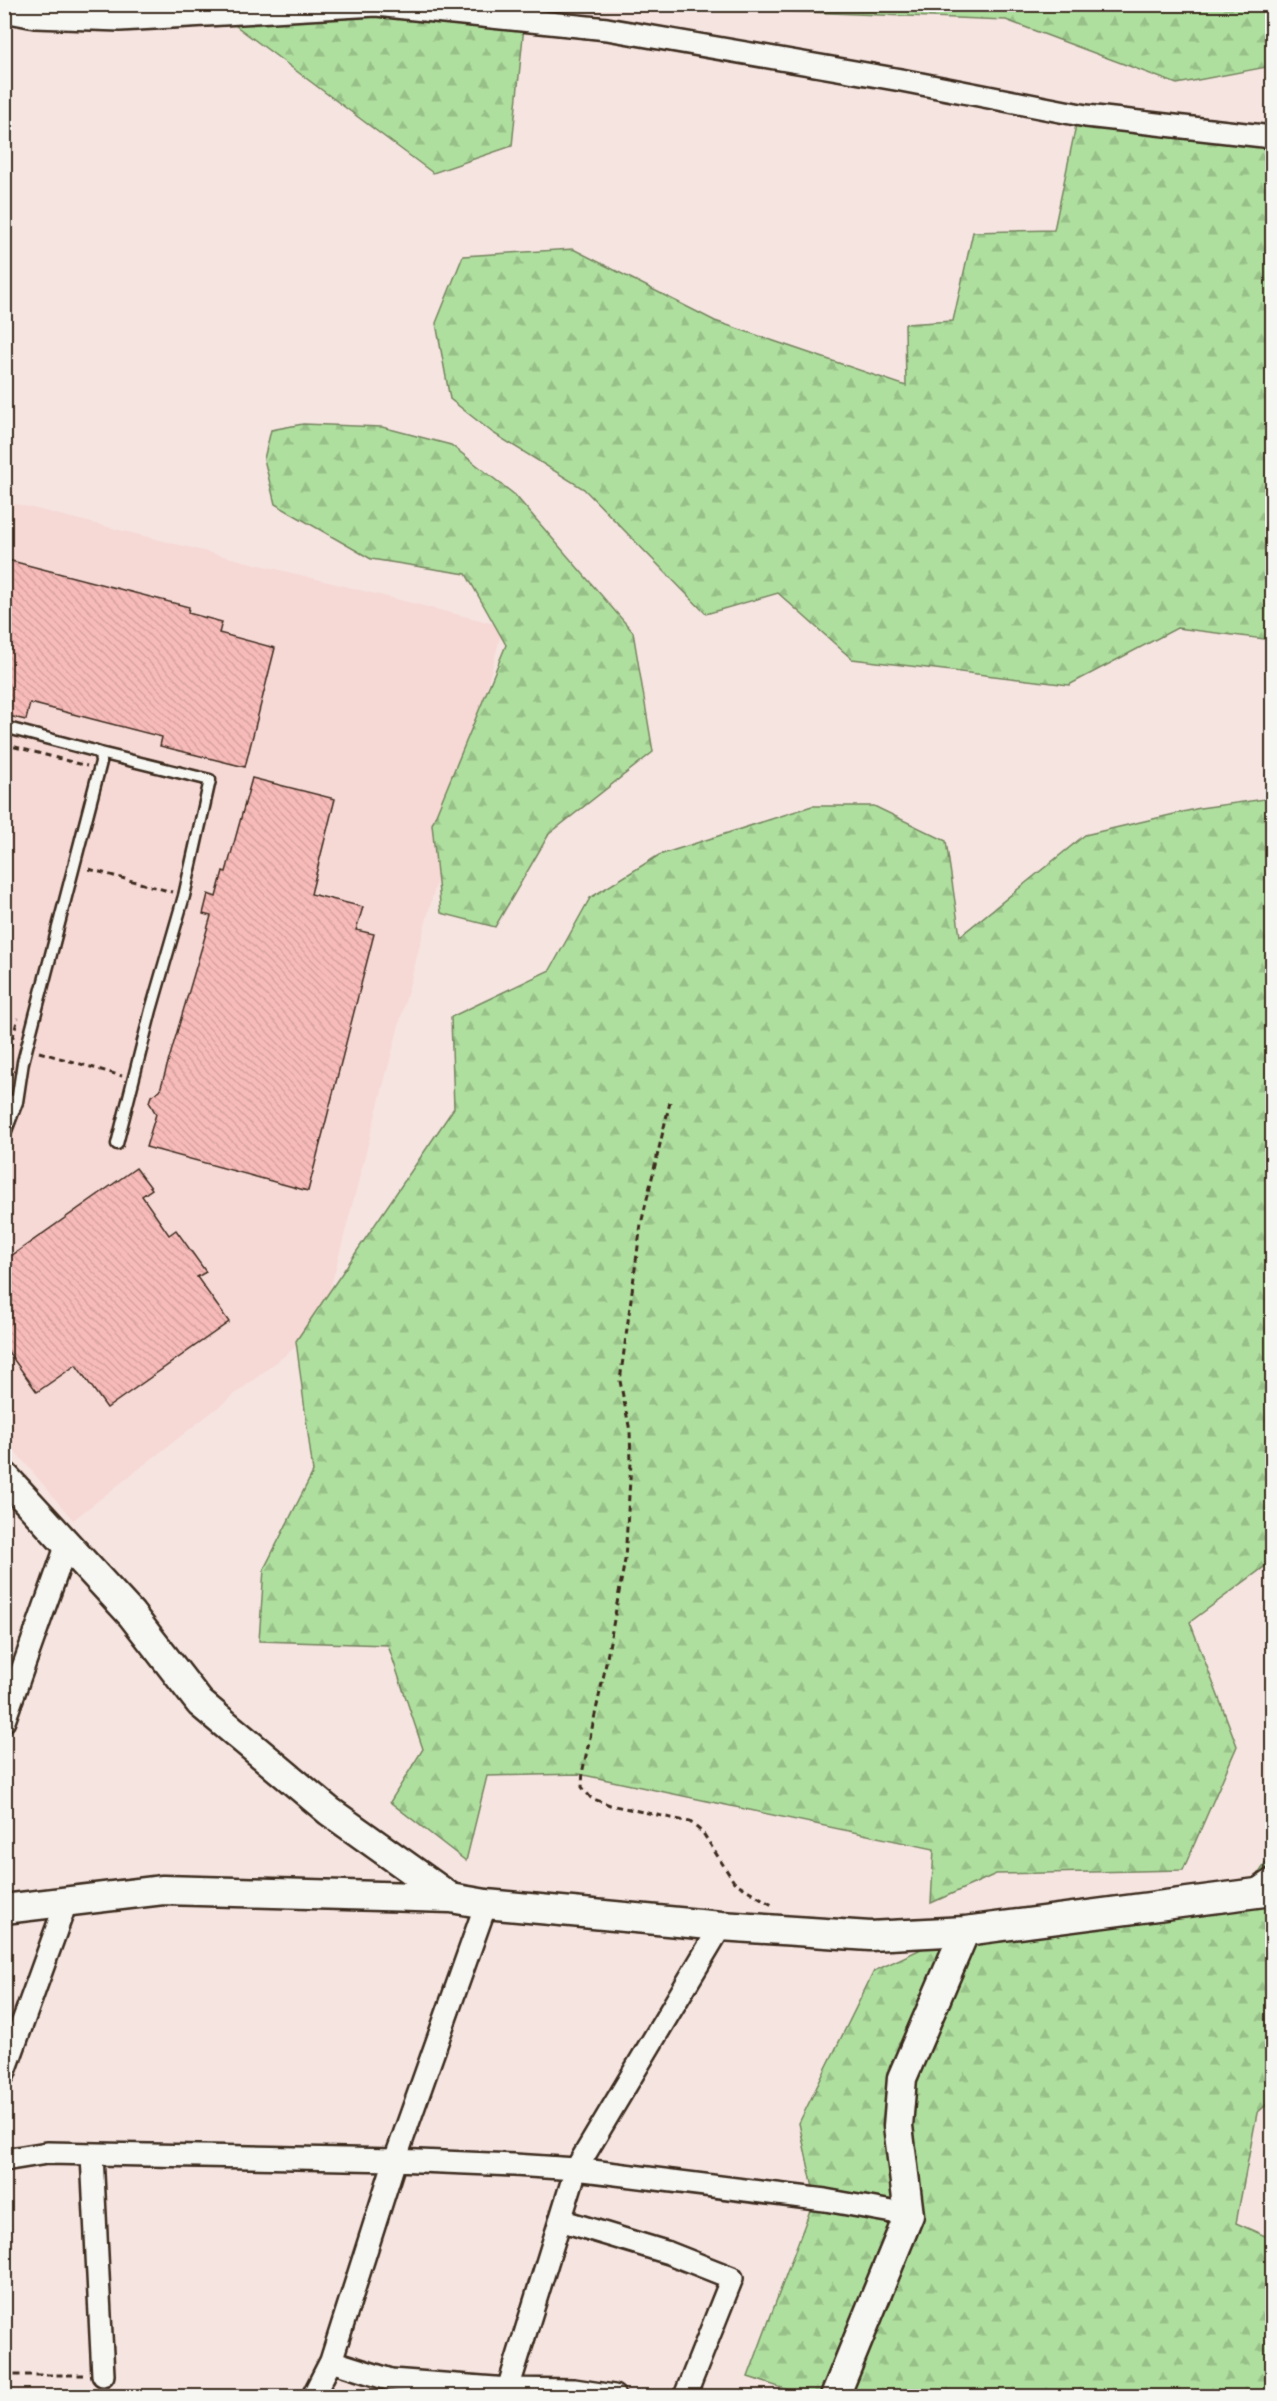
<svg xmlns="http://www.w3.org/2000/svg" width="1277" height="2401" font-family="Sriracha,sans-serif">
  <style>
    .built { fill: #f6d8d5 }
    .forest { fill: url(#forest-firs); stroke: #75845e; stroke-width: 1.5 }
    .building { fill: url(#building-back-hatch); stroke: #3b2a1e; stroke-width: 1.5 }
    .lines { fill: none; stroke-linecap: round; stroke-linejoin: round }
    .lane-casing { stroke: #3b2a1e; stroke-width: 15 }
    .street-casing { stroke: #3b2a1e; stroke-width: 26 }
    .secondary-casing { stroke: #3b2a1e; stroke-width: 33 }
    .path { stroke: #3b2a1e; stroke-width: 3; stroke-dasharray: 6 4.5; stroke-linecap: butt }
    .lane { stroke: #f6f6f2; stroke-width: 10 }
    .street { stroke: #f6f6f2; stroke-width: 21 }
    .secondary { stroke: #f6f6f2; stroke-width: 28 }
  </style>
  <defs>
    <pattern id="forest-firs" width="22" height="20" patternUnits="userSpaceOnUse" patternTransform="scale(1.5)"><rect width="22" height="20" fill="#afdf9f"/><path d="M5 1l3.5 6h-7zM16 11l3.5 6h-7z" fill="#97c088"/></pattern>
    <pattern id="building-back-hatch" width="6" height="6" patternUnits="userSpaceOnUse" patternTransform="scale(1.5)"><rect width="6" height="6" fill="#f7bbb9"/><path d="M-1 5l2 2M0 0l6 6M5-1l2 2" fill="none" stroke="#d5a19f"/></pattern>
  </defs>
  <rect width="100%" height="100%" fill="#f6e4e1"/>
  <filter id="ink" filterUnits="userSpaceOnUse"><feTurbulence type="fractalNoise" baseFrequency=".0167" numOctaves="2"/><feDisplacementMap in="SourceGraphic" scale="12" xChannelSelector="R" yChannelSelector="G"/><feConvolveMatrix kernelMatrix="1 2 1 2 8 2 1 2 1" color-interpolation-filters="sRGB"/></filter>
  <g filter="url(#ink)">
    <path class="built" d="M 4,501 L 503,626 L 320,1328 L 73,1520 L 5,1439 Z"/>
    <path class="forest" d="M 208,5 L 1272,5 L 1272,66 L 1177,84 L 1006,20 L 629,5 L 526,6 L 512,146 L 433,173 Z
      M 1076,125 L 1272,146 L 1272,640 L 1177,628 L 1069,685 L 852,659 L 778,593 L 706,614 L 584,489 L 493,433 L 450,399 L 436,323 L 463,256 L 573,249 L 715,321 L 906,386 L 905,324 L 953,321 L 973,232 L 1054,230 Z
      M 303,424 L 382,427 L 451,445 L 515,495 L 633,632 L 653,752 L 549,834 L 495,927 L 441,913 L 432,824 L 506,645 L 466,574 L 371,559 L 275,504 L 264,459 L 271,430 Z
      M 1272,798 L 1272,1561 L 1190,1622 L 1237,1746 L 1183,1870 L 996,1874 L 931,1903 L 934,1849 L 579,1774 L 487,1776 L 466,1861 L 390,1802 L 423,1749 L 388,1645 L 259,1641 L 264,1569 L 313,1472 L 296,1341 L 454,1108 L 451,1017 L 550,970 L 590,898 L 659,855 L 812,806 L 874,806 L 946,841 L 960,936 L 1085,835 L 1200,808 Z
      M 1272,1854 L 1272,2100 L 1257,2113 L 1236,2223 L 1272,2239 L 1272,2396 L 807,2396 L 748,2377 L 815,2197 L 799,2123 L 874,1971 L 996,1914 L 1240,1901 Z"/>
    <path class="building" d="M 4,559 L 189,607 L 188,613 L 222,622 L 219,633 L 275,648 L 245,767 L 160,746 L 162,737 L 30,703 L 26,720 L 4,715 Z
      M 252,778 L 335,799 L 311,894 L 363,907 L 356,930 L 374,934 L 308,1191 L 146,1147 L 156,1114 L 149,1102 L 151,1096 L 160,1090 L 211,916 L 203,914 L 208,894 L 216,897 L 223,871 L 226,872 Z
      M 136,1168 L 152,1189 L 142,1196 L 169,1235 L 176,1230 L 206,1272 L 197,1277 L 229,1322 L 107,1408 L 76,1365 L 37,1392 L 4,1346 L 4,1261 Z"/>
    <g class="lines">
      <g class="lane-casing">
        <path id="lane" d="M 4,727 L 91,750 L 100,753 L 101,762 L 23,1062 L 17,1102 L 4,1136
          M 100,753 L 210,780 L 184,896 L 151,1010 L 117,1144
          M 4,1099 L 17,1102
          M 1255,1885 L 1272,1873"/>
      </g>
      <g class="street-casing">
        <path id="street" d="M 4,11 L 35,17 L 120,20 L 376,5 L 607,29 L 901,80 L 1086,116 L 1272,137
          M 4,1721 L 67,1544
          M 4,2074 L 66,1903
          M 92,2155 L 103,2375
          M 4,2160 L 47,2153 L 395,2160 L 514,2165 L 576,2169 L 825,2200 L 909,2215
          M 560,2220 L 669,2253 L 732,2278 L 685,2396
          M 331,2361 L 391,2380 L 508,2389 L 574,2390 L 614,2396
          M 508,2389 L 576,2169 L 721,1926
          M 313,2396 L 331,2361 L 395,2160 L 486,1904"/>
      </g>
      <g class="secondary-casing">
        <path id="secondary" d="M 4,1476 L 131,1614 L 200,1703 L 329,1811 L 451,1898
          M 4,1909 L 163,1890 L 451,1898 L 486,1904 L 721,1926 L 870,1936 L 965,1931 L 1272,1891
          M 835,2396 L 909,2215 L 898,2126 L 902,2078 L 965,1931"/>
      </g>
      <path class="path" d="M 1269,663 L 1272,663
        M 4,744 L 87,766
        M 89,869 L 172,892
        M 39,1052 L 122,1076
        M 4,1069 L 18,1018
        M 670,1102 L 641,1224 L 620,1381 L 630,1431 L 631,1463 L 625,1560 L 604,1674 L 583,1769 L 582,1787 L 591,1798 L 610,1805 L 690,1822 L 703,1833 L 734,1882 L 772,1905
        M 4,2375 L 83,2375"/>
      <use href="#lane" class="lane"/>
      <use href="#street" class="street"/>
      <use href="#secondary" class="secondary"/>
    </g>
  </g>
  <rect width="1277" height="2401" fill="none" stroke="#f6f6f2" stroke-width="24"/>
  <rect x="12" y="12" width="1253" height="2377" fill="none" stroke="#3b2a1e" stroke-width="2" filter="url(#ink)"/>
</svg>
